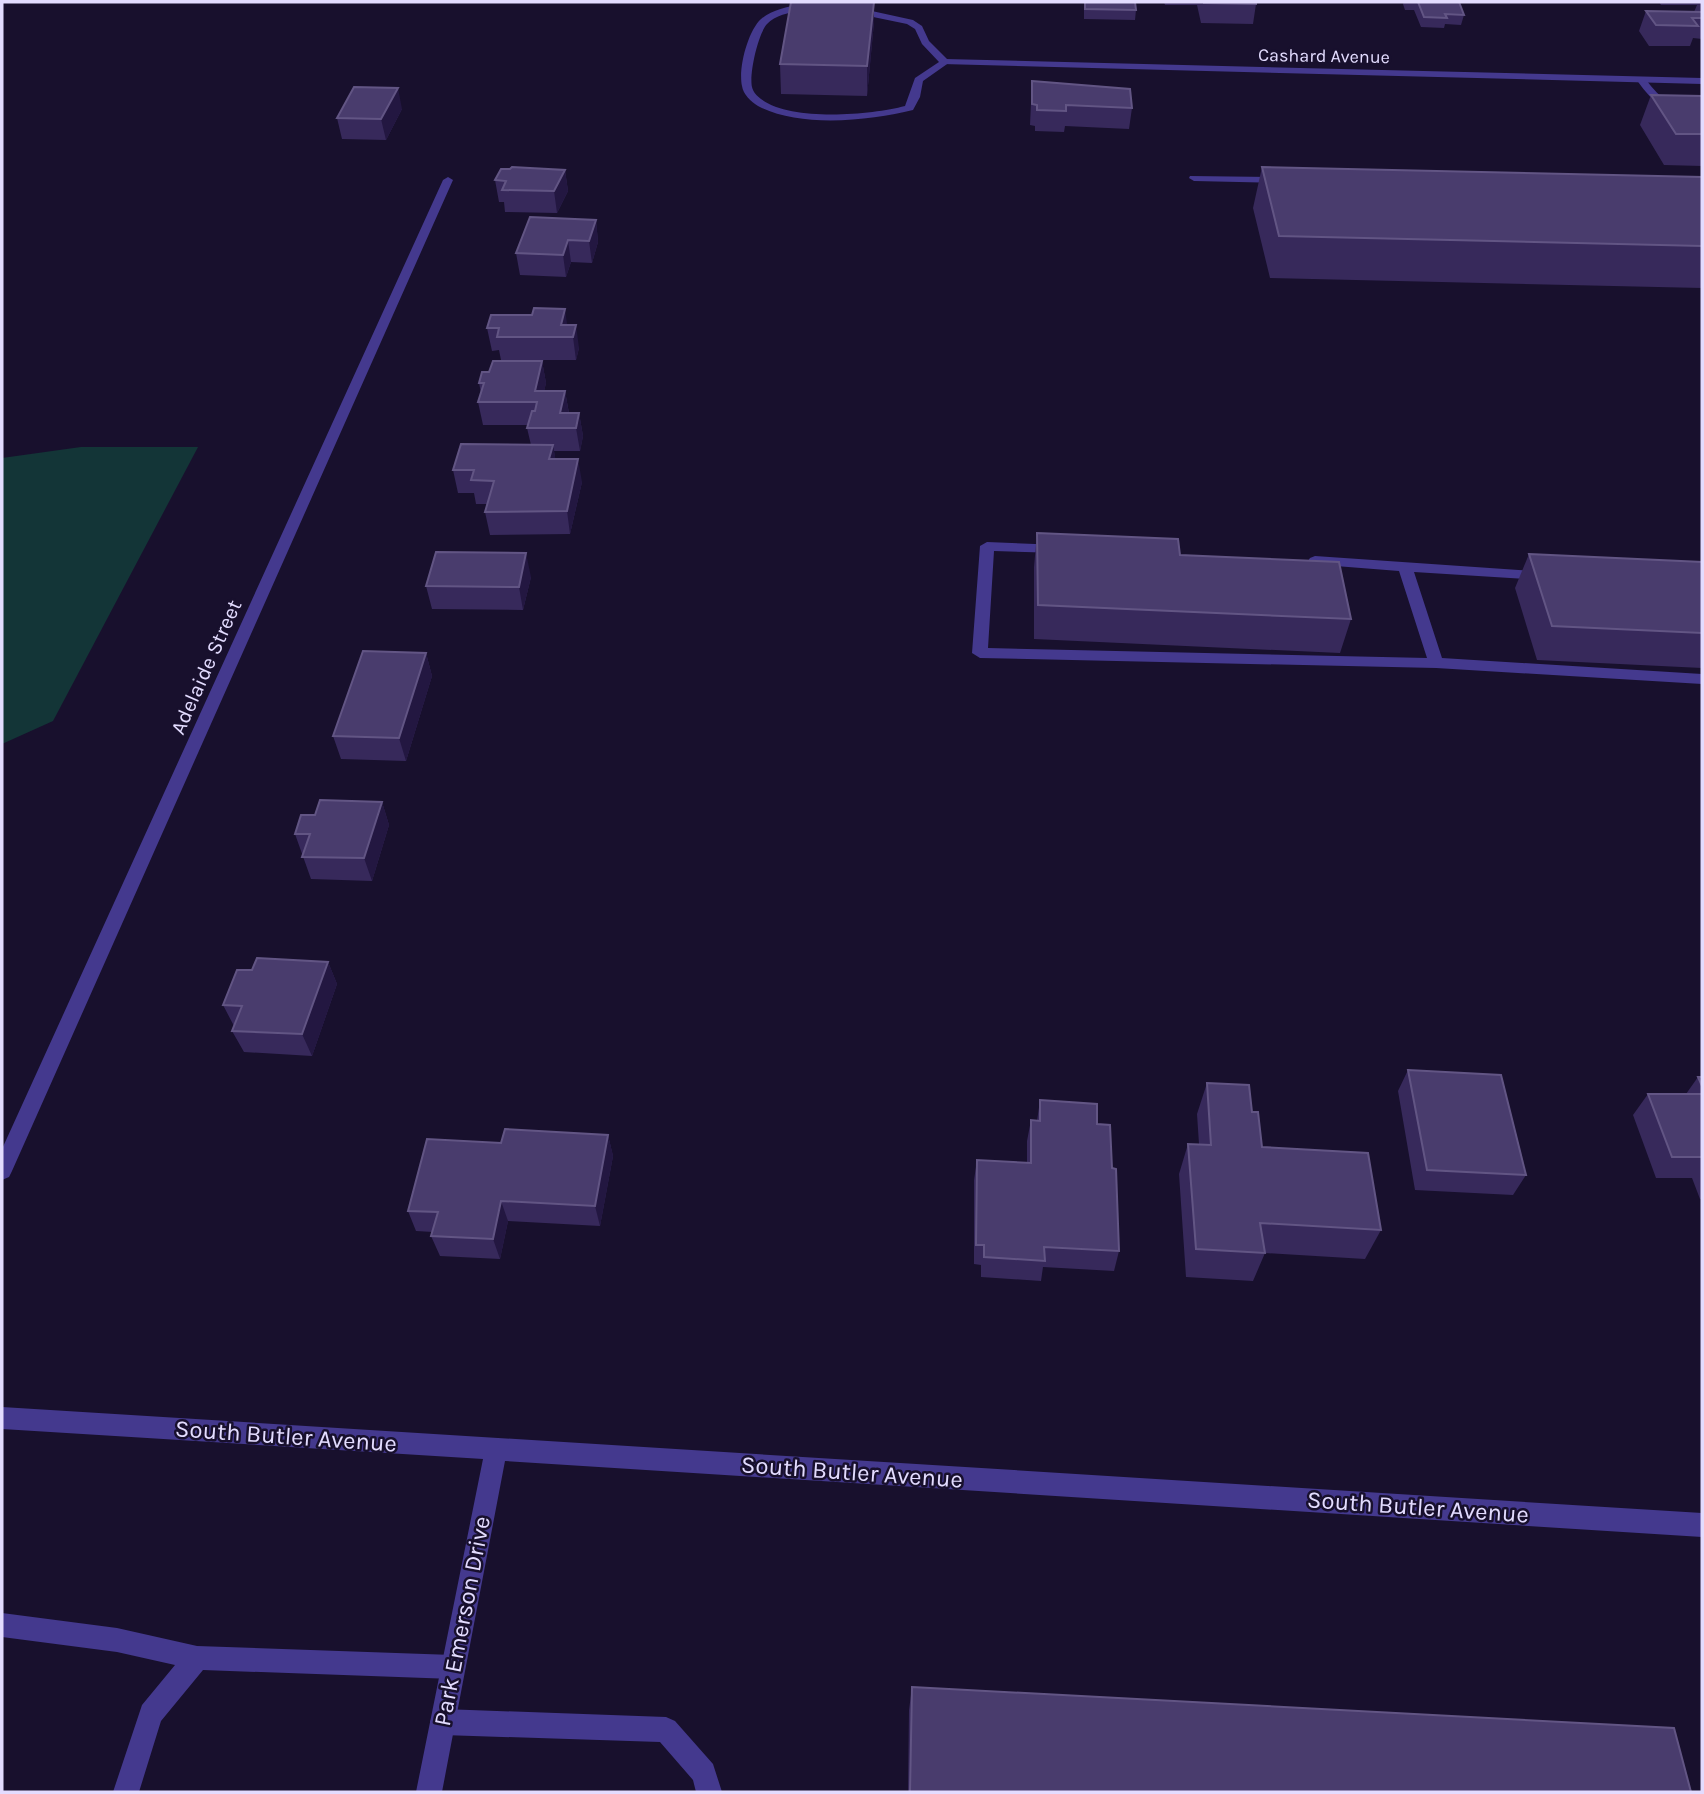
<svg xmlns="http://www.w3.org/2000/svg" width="1704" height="1794" font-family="Karla,sans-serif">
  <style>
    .green { fill: #133537 }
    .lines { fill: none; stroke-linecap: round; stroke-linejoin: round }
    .service { fill: #44398e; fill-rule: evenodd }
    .minor { fill: #44398e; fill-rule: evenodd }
    .wall { fill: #37295b }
    .shaded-wall { fill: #231741 }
    .building { fill: #493c6d; stroke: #625584; stroke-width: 2 }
    .labels { text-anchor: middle; stroke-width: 5; stroke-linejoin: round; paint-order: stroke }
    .far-street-label { font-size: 18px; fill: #e3dcff; stroke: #18102d }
    .street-label { font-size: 21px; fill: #e3dcff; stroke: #18102d }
    .near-street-label { font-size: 24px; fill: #e3dcff; stroke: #18102d }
  </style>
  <rect width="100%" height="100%" fill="#18102d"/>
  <path class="green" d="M 81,447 L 198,447 L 53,721 L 2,744 L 2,458 Z"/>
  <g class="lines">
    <path class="service" d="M 801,4 L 849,6 L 913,20 L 922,26 L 929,41 L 950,62 L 923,81 L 920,97 L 913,110 C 870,121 798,128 758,106 C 751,102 743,94 742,86 C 738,68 748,31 761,19 C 772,10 787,7 801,4 ZM 801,10 L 849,12 L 907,24 L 915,29 L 922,44 L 939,62 L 915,78 L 905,106 C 871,115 791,122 761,99 C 757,96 753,92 752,87 C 749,74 758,34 767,24 C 775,15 789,13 801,10 Z
      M 1638,77 L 1644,77 C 1664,104 1670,104 1702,106 L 1702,112 C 1667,111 1657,109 1636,79 Z
      M 1190,176 L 1282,177 L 1287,180 L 1282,183 L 1194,181 L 1189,178 Z
      M 987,542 L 1060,545 L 1067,549 L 1060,553 L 994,551 L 988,648 L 1427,658 L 1399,571 L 1310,564 L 1308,561 L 1310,558 L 1315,556 L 1547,572 L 1549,575 L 1547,578 L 1542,580 L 1414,572 L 1442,658 L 1702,674 L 1702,684 L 1436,668 L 980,658 L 972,653 L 980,546 Z
      M 2,1613 L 117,1628 L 197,1646 L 453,1655 L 462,1658 L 465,1667 L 462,1676 L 453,1679 L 203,1670 L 161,1721 L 139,1792 L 113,1792 L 142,1705 L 175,1665 L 117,1652 L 2,1637 Z
      M 443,1709 L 666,1717 L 675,1721 L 713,1764 L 722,1792 L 696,1792 L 693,1780 L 660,1742 L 443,1735 L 434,1731 L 430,1722 L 434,1713 Z"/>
    <path class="minor" d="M 945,59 L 1702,78 L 1702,84 L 942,64 L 942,60 Z
      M 448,177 L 453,180 L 12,1171 L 9,1177 L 2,1180 L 2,1149 L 443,180 Z
      M 2,1407 L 1702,1513 L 1702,1537 L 505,1461 L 442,1792 L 416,1792 L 483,1459 L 2,1429 Z"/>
  </g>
  <path class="wall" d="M 1084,2 L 1135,2 L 1136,10 L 1135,20 L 1084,19 Z
    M 1164,2 L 1256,2 L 1256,4 L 1253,24 L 1201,23 L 1197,5 L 1165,5 Z
    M 1404,2 L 1459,2 L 1464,15 L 1461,25 L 1445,24 L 1444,28 L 1421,27 L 1414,10 L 1405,10 L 1403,4 Z
    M 1659,2 L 1702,2 L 1702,39 L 1693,38 L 1690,46 L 1649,46 L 1639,31 L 1646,11 L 1694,12 L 1697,5 L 1661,5 Z
    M 874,22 L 867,96 L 781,94 L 780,64 Z
    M 1032,81 L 1132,108 L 1129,129 L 1065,126 L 1064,132 L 1035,131 L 1035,126 L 1030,125 Z
    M 1651,95 L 1702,96 L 1702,166 L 1664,165 L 1640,125 Z
    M 402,109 L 386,140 L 342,139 L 337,118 Z
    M 1262,167 L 1702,177 L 1702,288 L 1270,278 L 1253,208 Z
    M 565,170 L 568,191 L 557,213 L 505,212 L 504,202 L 499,202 L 495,180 Z
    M 596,220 L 598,242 L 592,263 L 571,262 L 566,277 L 520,275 L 516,253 Z
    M 567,325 L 579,348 L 576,360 L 501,360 L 499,350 L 492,351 L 487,328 Z
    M 542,361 L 546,383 L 544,391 L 565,391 L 569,413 L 579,413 L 583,436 L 580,451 L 554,451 L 555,459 L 582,482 L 570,534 L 490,535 L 485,512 L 487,504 L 476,504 L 474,493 L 458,493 L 453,470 L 531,445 L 527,428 L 528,425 L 483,425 L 478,402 L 481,393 L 479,383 L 489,372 Z
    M 1037,533 L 1180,555 L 1351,619 L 1340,653 L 1034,639 L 1034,567 Z
    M 1529,554 L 1702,562 L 1702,668 L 1537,660 L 1515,588 Z
    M 531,577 L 523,610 L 432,609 L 426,586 Z
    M 426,653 L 432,676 L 406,761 L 341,759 L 333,736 Z
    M 382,802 L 389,825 L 372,881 L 311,879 L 295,834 L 315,815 Z
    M 328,962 L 337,984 L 312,1056 L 244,1052 L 232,1031 L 234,1026 L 223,1005 L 252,970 Z
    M 1408,1070 L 1526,1175 L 1513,1195 L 1415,1190 L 1398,1091 Z
    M 1698,1077 L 1702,1077 L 1702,1199 L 1700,1199 L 1692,1178 L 1656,1178 L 1633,1115 L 1648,1094 L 1686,1094 Z
    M 1207,1083 L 1252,1112 L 1262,1147 L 1381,1230 L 1365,1259 L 1265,1253 L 1253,1281 L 1186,1277 L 1179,1174 L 1188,1144 L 1199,1144 L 1197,1114 Z
    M 1040,1100 L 1097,1124 L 1112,1168 L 1119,1251 L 1114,1271 L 1043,1267 L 1041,1281 L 981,1277 L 981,1265 L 974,1264 L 974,1180 L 977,1160 L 1027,1163 L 1027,1141 L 1031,1120 L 1037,1121 Z
    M 608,1135 L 613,1156 L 600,1226 L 508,1221 L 500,1259 L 440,1256 L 431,1236 L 433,1232 L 416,1231 L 408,1211 Z
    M 912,1687 L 1691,1792 L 908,1792 L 909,1710 Z"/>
  <path class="shaded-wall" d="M 874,2 L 874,22 L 867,96 L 867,66 Z
    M 398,88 L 402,109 L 386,140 L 381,119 Z
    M 565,170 L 568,191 L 557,213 L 554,191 Z
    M 596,220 L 598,242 L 592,263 L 589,241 Z
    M 568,240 L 571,262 L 566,277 L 563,255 Z
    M 565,309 L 568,331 L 561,325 Z
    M 576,325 L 579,348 L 576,360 L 573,337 Z
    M 542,361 L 546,383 L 539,413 L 535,391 Z
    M 565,391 L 569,414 L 560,413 Z
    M 579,413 L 583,436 L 580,451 L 576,428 Z
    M 553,445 L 557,468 L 549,459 Z
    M 578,459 L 582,482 L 570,534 L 567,511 Z
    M 526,553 L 531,577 L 523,610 L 519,587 Z
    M 426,653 L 432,676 L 406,761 L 399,738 Z
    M 382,802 L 389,825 L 372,881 L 364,858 Z
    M 328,962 L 337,984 L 312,1056 L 302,1034 Z
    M 608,1135 L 613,1156 L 600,1226 L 595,1206 Z
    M 501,1201 L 508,1221 L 500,1259 L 493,1239 Z"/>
  <path class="building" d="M 791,2 L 874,2 L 867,66 L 780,64 Z
    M 1085,2 L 1135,2 L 1136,10 L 1085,9 Z
    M 1204,2 L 1256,2 L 1256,4 L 1204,3 Z
    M 1418,2 L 1459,2 L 1464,15 L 1445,14 L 1447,18 L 1424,17 Z
    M 1646,11 L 1702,12 L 1702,18 L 1692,18 L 1698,26 L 1656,25 Z
    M 1032,81 L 1130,89 L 1132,108 L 1066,105 L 1066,111 L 1037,110 L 1037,105 L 1032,104 Z
    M 354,87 L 398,88 L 381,119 L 337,118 Z
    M 1651,95 L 1702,96 L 1702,134 L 1676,134 Z
    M 512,167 L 565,170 L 554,191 L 502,190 L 506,181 L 495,180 L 501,169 L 510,169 Z
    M 1262,167 L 1702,177 L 1702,246 L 1279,236 Z
    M 530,217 L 596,220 L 589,241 L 568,240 L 563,255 L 516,253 Z
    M 534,308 L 565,309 L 561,325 L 576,325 L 573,337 L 497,337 L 499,328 L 487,328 L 491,315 L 532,315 Z
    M 493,361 L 542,361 L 535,391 L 565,391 L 560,413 L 579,413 L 576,428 L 527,428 L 532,411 L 535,411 L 537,402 L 478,402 L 484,383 L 479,383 L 482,372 L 489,372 Z
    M 461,444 L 553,445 L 549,459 L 578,459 L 567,511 L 485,512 L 494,481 L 471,480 L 474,470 L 453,470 Z
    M 1037,533 L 1178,539 L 1180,555 L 1339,562 L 1351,619 L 1038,605 Z
    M 436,552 L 526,553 L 519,587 L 426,586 Z
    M 1529,554 L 1702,562 L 1702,633 L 1552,626 Z
    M 363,651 L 426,653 L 399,738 L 333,736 Z
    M 320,800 L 382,802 L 364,858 L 302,857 L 310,834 L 295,834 L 301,815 L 315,815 Z
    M 257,958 L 328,962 L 302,1034 L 232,1031 L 242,1006 L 223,1005 L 237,970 L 252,970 Z
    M 1408,1070 L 1501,1075 L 1526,1175 L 1427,1170 Z
    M 1698,1077 L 1702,1077 L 1702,1086 Z
    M 1207,1083 L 1249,1085 L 1252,1112 L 1258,1112 L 1262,1147 L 1368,1153 L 1381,1230 L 1260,1223 L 1265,1253 L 1196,1249 L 1188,1144 L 1211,1145 Z
    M 1648,1094 L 1702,1094 L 1702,1157 L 1672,1157 Z
    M 1040,1100 L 1097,1104 L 1097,1124 L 1110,1125 L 1112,1168 L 1116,1169 L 1119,1251 L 1044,1247 L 1045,1261 L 984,1257 L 984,1245 L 976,1245 L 977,1160 L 1031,1163 L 1031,1120 L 1040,1121 Z
    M 505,1129 L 608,1135 L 595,1206 L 501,1201 L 493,1239 L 431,1236 L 438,1212 L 408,1211 L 427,1139 L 501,1143 Z
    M 912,1687 L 1674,1728 L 1691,1792 L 910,1792 Z"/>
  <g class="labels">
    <g class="far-street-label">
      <text transform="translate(1324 56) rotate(1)" y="6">Cashard Avenue</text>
    </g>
    <g class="street-label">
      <text transform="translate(206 667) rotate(-66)" y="7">Adelaide Street</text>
    </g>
    <g class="near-street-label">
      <text transform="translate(286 1436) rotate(4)" y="8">South Butler Avenue</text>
      <text transform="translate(852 1472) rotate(4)" y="8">South Butler Avenue</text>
      <text transform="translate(1418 1507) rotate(4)" y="8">South Butler Avenue</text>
      <text transform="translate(462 1621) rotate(-79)" y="8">Park Emerson Drive</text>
    </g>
  </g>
  <rect width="1704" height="1794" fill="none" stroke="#e3dcff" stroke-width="7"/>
</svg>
